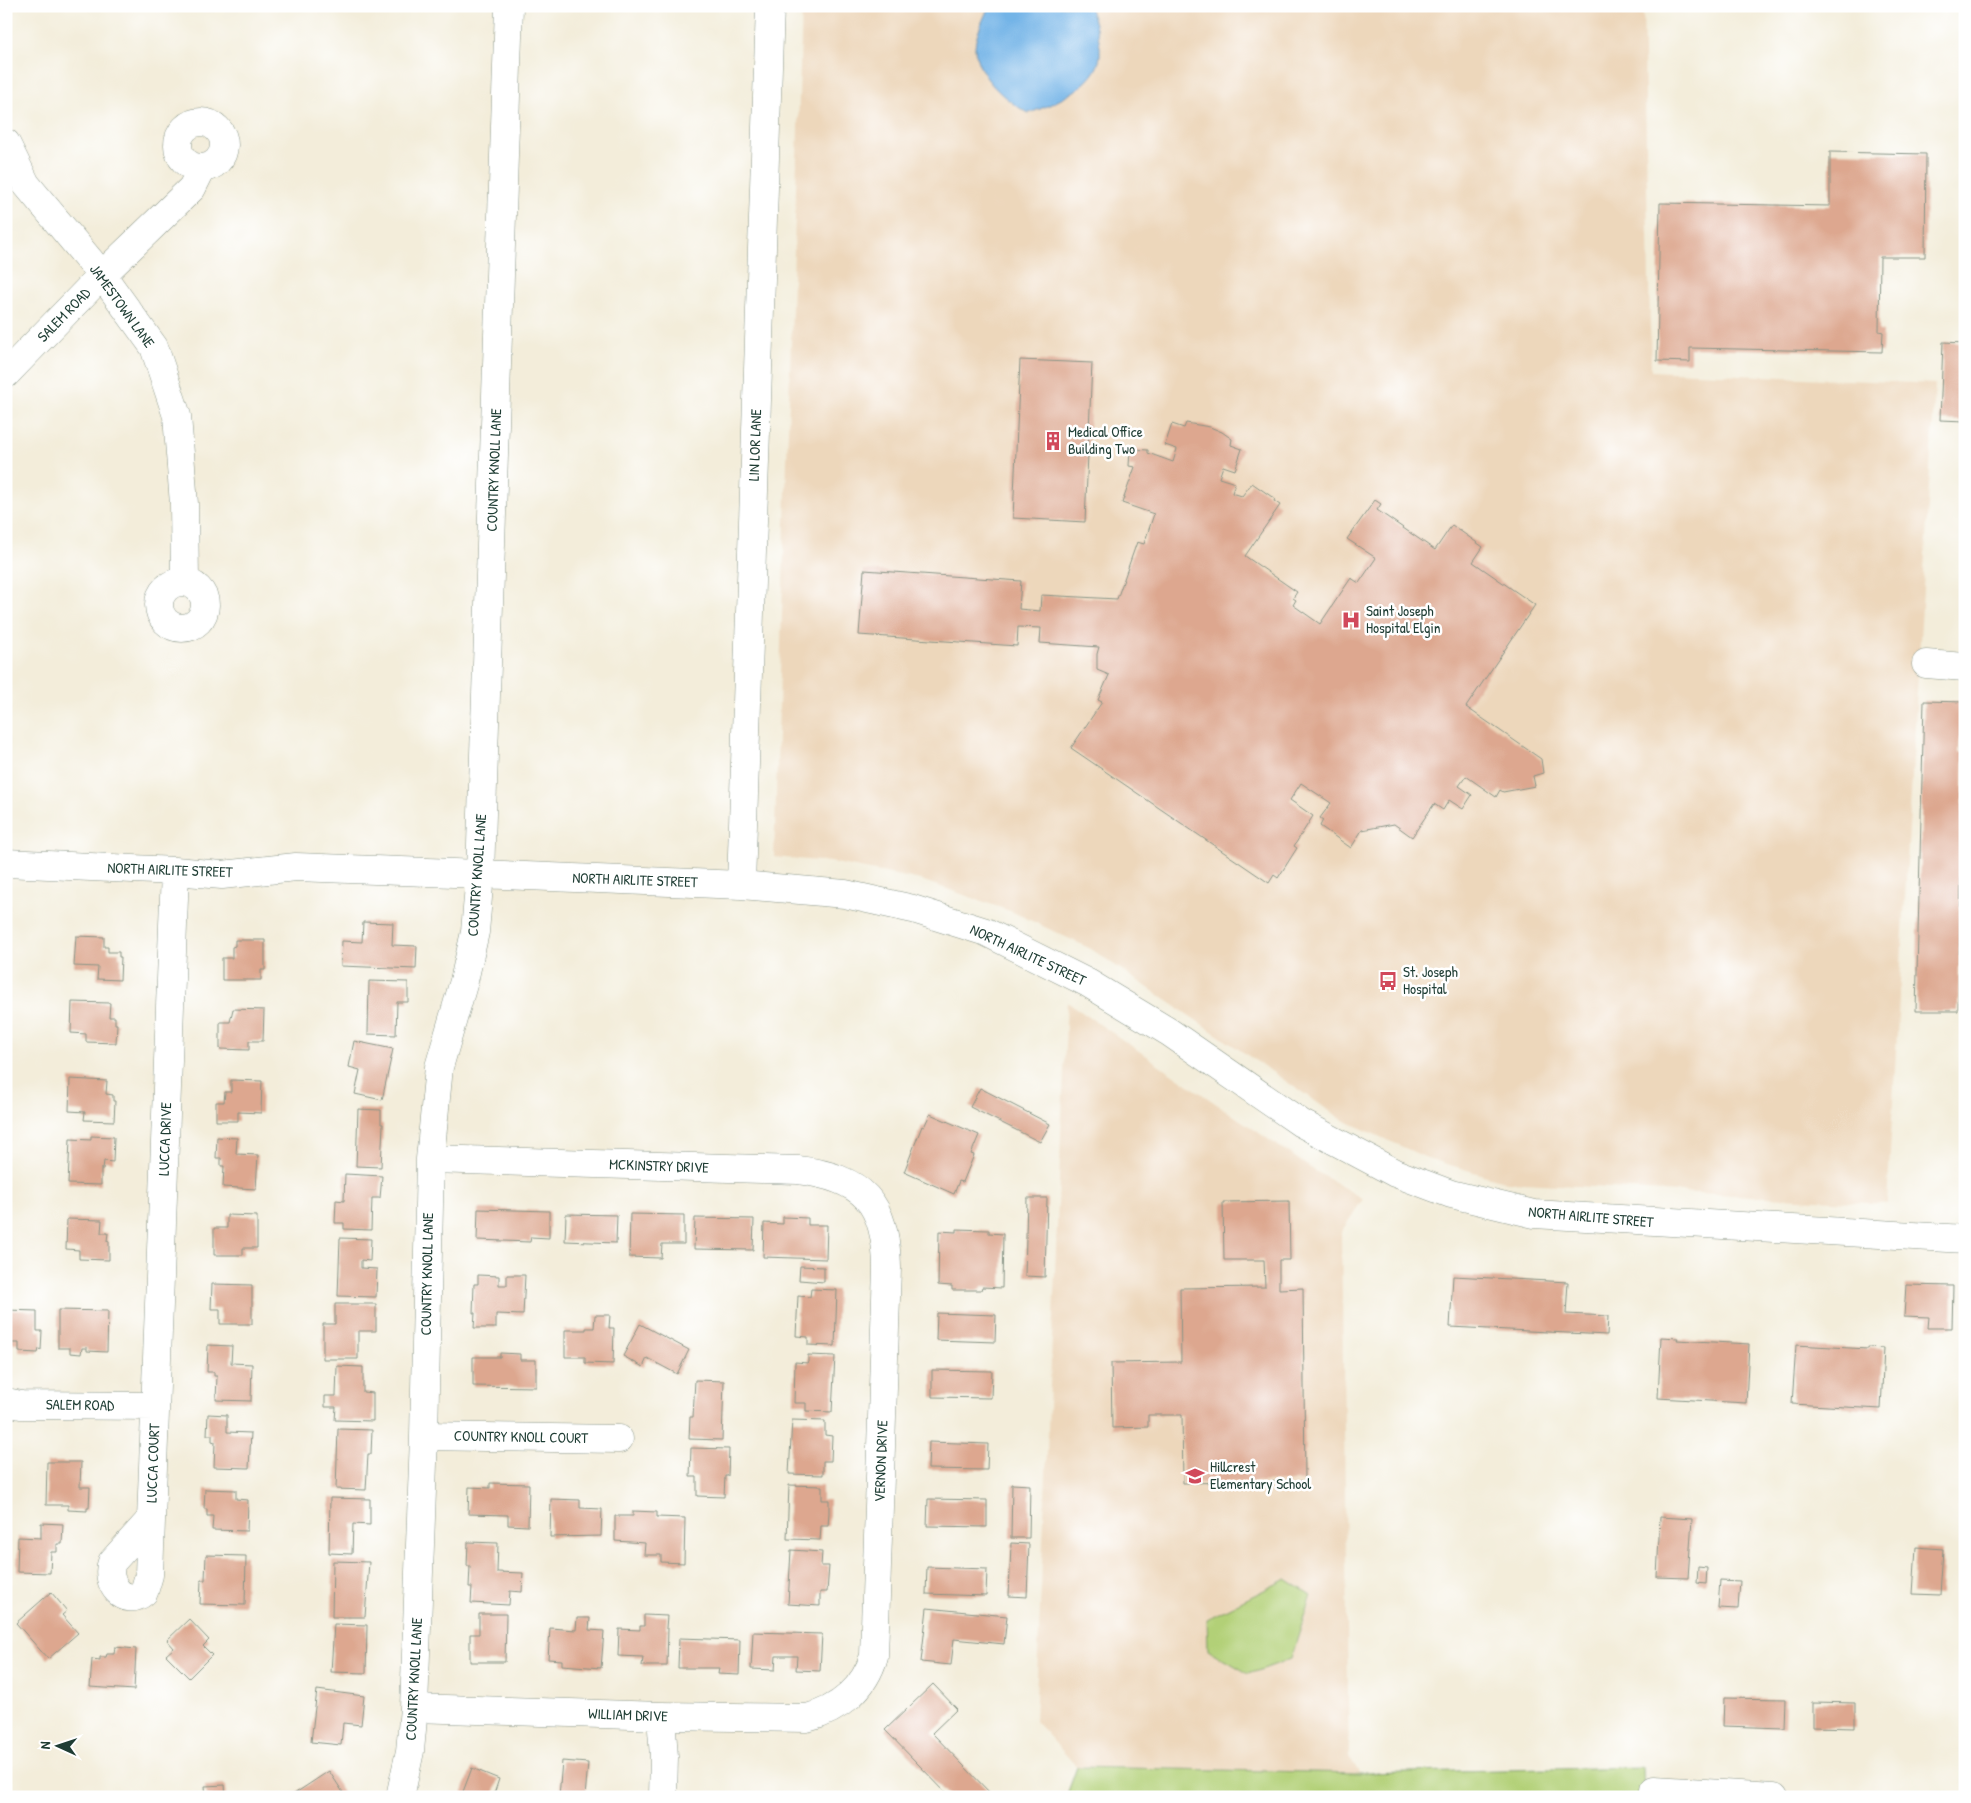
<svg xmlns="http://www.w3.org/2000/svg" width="1971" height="1803" font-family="'Patrick Hand',sans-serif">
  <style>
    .built { fill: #edd7bb }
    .green { fill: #b2d077; stroke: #688656 }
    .water { fill: #73b4e7; stroke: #49788e }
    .building { fill: #dda78f }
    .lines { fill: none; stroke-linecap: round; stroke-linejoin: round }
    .minor-casing { stroke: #899587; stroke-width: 29 }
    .minor { stroke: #fff; stroke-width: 28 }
    .labels { text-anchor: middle; stroke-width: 5; stroke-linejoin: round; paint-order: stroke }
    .street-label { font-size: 15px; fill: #1f3d34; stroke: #fff }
    .poi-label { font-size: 15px; fill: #1f3d34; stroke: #fff; text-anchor: start }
  </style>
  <rect width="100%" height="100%" fill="#fff"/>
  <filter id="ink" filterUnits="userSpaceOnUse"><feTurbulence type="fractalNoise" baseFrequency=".02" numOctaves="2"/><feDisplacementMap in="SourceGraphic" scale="10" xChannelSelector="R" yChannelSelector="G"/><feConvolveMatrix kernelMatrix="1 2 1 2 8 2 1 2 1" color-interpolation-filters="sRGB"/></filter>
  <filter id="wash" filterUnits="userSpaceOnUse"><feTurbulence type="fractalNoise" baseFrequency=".0096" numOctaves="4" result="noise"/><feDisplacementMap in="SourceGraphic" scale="20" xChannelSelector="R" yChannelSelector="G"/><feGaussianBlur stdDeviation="1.12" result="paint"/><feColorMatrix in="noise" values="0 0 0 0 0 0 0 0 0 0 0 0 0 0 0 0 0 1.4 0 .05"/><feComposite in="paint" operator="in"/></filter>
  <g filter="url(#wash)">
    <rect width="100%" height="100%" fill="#f3edda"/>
    <path class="built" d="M 802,6 L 1643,6 L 1651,371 L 1935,384 L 1887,1204 L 1507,1182 L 1427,1158 L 1343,1120 L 1091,949 L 1013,912 L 921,880 L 830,862 L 774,857 Z
      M 1067,1002 L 1312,1169 L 1363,1199 L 1341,1232 L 1349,1757 L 1360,1773 L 1077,1767 L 1035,1721 Z"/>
    <path class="green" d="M 1286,1579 L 1311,1595 L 1291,1659 L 1249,1674 L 1208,1650 L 1207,1619 Z
      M 1077,1767 L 1360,1773 L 1642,1767 L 1643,1797 L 1066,1797 Z"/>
    <path class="water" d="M 989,6 L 1089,6 C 1094,21 1101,39 1100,55 C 1099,84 1053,105 1029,113 C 1006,102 975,74 975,47 C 976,33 984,18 989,6 Z"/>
    <g id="blocks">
      <path class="building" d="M 1830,152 L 1926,154 L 1925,257 L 1880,257 L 1879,331 L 1883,332 L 1882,352 L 1690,348 L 1690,362 L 1657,361 L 1660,203 L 1830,206 Z
        M 1943,342 L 1965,343 L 1965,421 L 1940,420 Z
        M 1020,360 L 1092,363 L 1085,522 L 1013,518 Z
        M 1186,423 L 1210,427 L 1222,432 L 1232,439 L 1231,445 L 1242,449 L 1235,470 L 1223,466 L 1219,478 L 1235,483 L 1232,493 L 1242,496 L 1252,483 L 1275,499 L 1274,501 L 1280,505 L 1245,556 L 1297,592 L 1293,598 L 1296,600 L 1293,605 L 1320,624 L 1351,578 L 1359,583 L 1376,558 L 1347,539 L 1375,500 L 1381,504 L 1377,510 L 1435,550 L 1452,525 L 1483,547 L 1473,562 L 1535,605 L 1466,707 L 1541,759 L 1543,773 L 1533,776 L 1535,786 L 1503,792 L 1500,790 L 1496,797 L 1466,776 L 1459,786 L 1472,795 L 1463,809 L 1449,800 L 1443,810 L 1434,804 L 1412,837 L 1394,824 L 1362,830 L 1351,848 L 1320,826 L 1323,820 L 1320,818 L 1331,803 L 1301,783 L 1290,800 L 1313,816 L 1294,846 L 1297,848 L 1278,878 L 1274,875 L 1269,883 L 1071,748 L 1102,702 L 1098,700 L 1109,675 L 1097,670 L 1097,654 L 1099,647 L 1040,643 L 1041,628 L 1018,627 L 1017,646 L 859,635 L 864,570 L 1021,581 L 1019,609 L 1040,611 L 1041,595 L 1117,599 L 1137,542 L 1144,544 L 1154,514 L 1122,503 L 1135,467 L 1129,466 L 1130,449 L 1148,450 L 1148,453 L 1173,462 L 1177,449 L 1165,445 L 1172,424 L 1184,428 Z
        M 1924,701 L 1965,702 L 1965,737 L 1960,737 L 1959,752 L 1964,753 L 1958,1011 L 1916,1011 Z
        M 363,922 L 393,923 L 392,945 L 417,946 L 416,969 L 341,966 L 342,941 L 362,942 Z
        M 76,936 L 104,937 L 104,947 L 108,947 L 108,952 L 119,952 L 119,957 L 121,957 L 120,980 L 97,979 L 98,967 L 74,966 Z
        M 235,940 L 265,940 L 265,970 L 261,970 L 261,980 L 222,980 L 222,958 L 232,958 L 232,947 L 235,946 Z
        M 369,981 L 408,982 L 408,1002 L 397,1002 L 396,1035 L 368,1034 Z
        M 72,1002 L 110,1003 L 109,1017 L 115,1017 L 115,1024 L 117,1024 L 116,1043 L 86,1042 L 86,1034 L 71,1033 Z
        M 233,1009 L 264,1010 L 263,1041 L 249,1041 L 249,1050 L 220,1049 L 220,1022 L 230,1022 Z
        M 354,1041 L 393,1049 L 382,1100 L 355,1094 L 360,1070 L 349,1067 Z
        M 70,1079 L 107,1081 L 106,1094 L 113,1095 L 113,1101 L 115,1101 L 114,1121 L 84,1120 L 85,1112 L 69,1111 Z
        M 231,1080 L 262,1081 L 261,1113 L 238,1112 L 238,1121 L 216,1121 L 216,1102 L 224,1102 L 225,1092 L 231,1092 Z
        M 980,1088 L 1050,1124 L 1040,1142 L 970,1107 Z
        M 358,1109 L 381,1110 L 381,1124 L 383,1124 L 381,1167 L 356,1166 Z
        M 930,1114 L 979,1135 L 971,1154 L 974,1155 L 963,1182 L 959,1181 L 954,1194 L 904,1172 L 922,1126 L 924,1127 Z
        M 91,1136 L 114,1137 L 113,1162 L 104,1161 L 103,1169 L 101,1169 L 101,1185 L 68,1184 L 70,1139 L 91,1140 Z
        M 217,1137 L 237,1138 L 236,1154 L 258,1155 L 256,1189 L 223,1187 L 224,1166 L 221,1166 L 221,1158 L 216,1158 Z
        M 345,1174 L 382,1176 L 380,1198 L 372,1198 L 371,1230 L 344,1229 L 344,1223 L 335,1223 L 336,1200 L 344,1201 Z
        M 1027,1198 L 1047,1198 L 1045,1277 L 1025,1276 Z
        M 1289,1201 L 1290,1260 L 1279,1260 L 1279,1289 L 1303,1288 L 1305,1481 L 1183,1483 L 1182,1415 L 1148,1415 L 1148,1427 L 1112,1428 L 1111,1363 L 1181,1362 L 1180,1288 L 1265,1287 L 1264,1260 L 1224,1260 L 1223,1202 Z
        M 478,1209 L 549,1211 L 549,1238 L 531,1237 L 530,1242 L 477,1240 Z
        M 566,1214 L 617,1215 L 616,1243 L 565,1241 Z
        M 630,1214 L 684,1215 L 684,1244 L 662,1244 L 661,1258 L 629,1257 Z
        M 227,1215 L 257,1216 L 257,1248 L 243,1248 L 243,1255 L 214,1255 L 214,1228 L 227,1228 Z
        M 783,1217 L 808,1218 L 808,1225 L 827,1225 L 826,1259 L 763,1257 L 764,1223 L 783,1224 Z
        M 695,1218 L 754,1219 L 753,1250 L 694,1249 Z
        M 67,1219 L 102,1220 L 101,1233 L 108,1233 L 107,1241 L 109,1241 L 109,1260 L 79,1259 L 79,1250 L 66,1249 Z
        M 956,1229 L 989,1230 L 989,1233 L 1003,1234 L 1002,1288 L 982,1287 L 981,1290 L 952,1290 L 952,1286 L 938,1285 L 939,1231 L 956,1232 Z
        M 340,1238 L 371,1239 L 370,1261 L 361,1260 L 361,1268 L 377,1269 L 376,1297 L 338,1296 Z
        M 800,1266 L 824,1267 L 824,1282 L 799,1280 Z
        M 478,1275 L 499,1276 L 499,1285 L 507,1285 L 507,1275 L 525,1275 L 523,1315 L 496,1314 L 496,1328 L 474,1328 L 475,1313 L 473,1313 L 474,1284 L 478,1284 Z
        M 1453,1276 L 1568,1282 L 1566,1314 L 1608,1316 L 1607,1335 L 1450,1327 Z
        M 212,1284 L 252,1285 L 252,1324 L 220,1324 L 220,1309 L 211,1309 Z
        M 1906,1285 L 1953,1286 L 1952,1328 L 1928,1328 L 1929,1317 L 1904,1316 Z
        M 811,1289 L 837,1290 L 835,1346 L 808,1345 L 808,1337 L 796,1336 L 798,1296 L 810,1297 Z
        M 335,1304 L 376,1304 L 376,1331 L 358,1331 L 358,1359 L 323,1359 L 323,1324 L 335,1324 Z
        M 6,1310 L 37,1311 L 37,1331 L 42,1331 L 41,1350 L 39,1349 L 38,1353 L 19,1352 L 19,1343 L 9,1343 L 10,1339 L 6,1339 Z
        M 58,1310 L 108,1311 L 107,1352 L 87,1351 L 87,1348 L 82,1348 L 81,1354 L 70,1353 L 70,1348 L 58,1348 Z
        M 937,1313 L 996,1315 L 995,1342 L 936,1340 Z
        M 595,1315 L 610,1315 L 609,1328 L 614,1328 L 613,1364 L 585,1363 L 585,1357 L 565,1357 L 565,1330 L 586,1330 L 586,1328 L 594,1328 Z
        M 640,1324 L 689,1350 L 677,1374 L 647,1358 L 643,1367 L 623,1356 Z
        M 1661,1337 L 1678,1338 L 1677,1340 L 1749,1344 L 1746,1403 L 1658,1398 Z
        M 208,1345 L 232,1346 L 231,1363 L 252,1364 L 251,1401 L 216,1400 L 217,1376 L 214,1376 L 214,1372 L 207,1372 Z
        M 1796,1345 L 1868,1349 L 1868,1347 L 1884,1348 L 1881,1409 L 1792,1404 Z
        M 500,1353 L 520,1354 L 520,1360 L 536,1360 L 536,1387 L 473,1386 L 473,1357 L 500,1357 Z
        M 808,1355 L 835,1356 L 832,1412 L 806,1411 L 806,1403 L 794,1403 L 795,1362 L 808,1363 Z
        M 337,1366 L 363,1367 L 363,1392 L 373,1393 L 373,1421 L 335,1420 L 336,1407 L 325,1407 L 325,1396 L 336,1396 Z
        M 932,1370 L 992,1371 L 991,1398 L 932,1397 Z
        M 695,1380 L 724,1381 L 722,1440 L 689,1439 L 690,1417 L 693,1417 Z
        M 208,1414 L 227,1415 L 227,1432 L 251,1433 L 249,1468 L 214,1467 L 215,1442 L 212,1441 L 212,1435 L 207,1435 Z
        M 792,1420 L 825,1421 L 825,1435 L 832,1436 L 831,1461 L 823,1461 L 823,1475 L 789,1474 Z
        M 338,1429 L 372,1430 L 371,1454 L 368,1454 L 366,1490 L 336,1489 Z
        M 929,1442 L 988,1444 L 987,1470 L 928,1469 Z
        M 691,1448 L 729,1449 L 728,1476 L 725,1476 L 724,1497 L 697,1496 L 697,1477 L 690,1477 Z
        M 47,1462 L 81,1462 L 80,1487 L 90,1487 L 89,1508 L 87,1508 L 87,1511 L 68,1510 L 68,1505 L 46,1505 Z
        M 490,1483 L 529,1484 L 528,1526 L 508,1525 L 508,1515 L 468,1514 L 469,1487 L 490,1488 Z
        M 1012,1484 L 1030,1485 L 1029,1538 L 1011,1538 Z
        M 789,1485 L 822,1486 L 822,1500 L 829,1500 L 829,1513 L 828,1526 L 821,1526 L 820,1540 L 787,1539 Z
        M 205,1489 L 236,1490 L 236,1499 L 248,1500 L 247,1531 L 212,1530 L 213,1516 L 207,1516 L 207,1509 L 204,1509 Z
        M 330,1498 L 370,1499 L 370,1525 L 353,1524 L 352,1554 L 329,1553 Z
        M 551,1499 L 580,1500 L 580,1508 L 602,1509 L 601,1536 L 550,1537 Z
        M 928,1499 L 987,1500 L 987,1527 L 927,1526 Z
        M 633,1511 L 657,1512 L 657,1517 L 685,1518 L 684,1563 L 661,1562 L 661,1555 L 644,1555 L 645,1543 L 615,1541 L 615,1516 L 633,1516 Z
        M 1660,1517 L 1692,1519 L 1688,1578 L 1657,1577 Z
        M 41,1523 L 63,1524 L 62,1544 L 57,1544 L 57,1552 L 51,1552 L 50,1573 L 17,1572 L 18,1537 L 41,1538 Z
        M 468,1542 L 498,1543 L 497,1572 L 523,1573 L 522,1592 L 510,1591 L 509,1605 L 471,1603 L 472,1587 L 469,1587 L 470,1566 L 467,1566 Z
        M 1011,1543 L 1029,1544 L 1027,1597 L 1009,1596 Z
        M 1916,1547 L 1943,1549 L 1940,1595 L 1913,1594 Z
        M 791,1550 L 822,1552 L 821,1566 L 829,1566 L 827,1592 L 820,1592 L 820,1606 L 788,1604 Z
        M 206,1555 L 246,1556 L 245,1605 L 200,1604 L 201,1580 L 205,1580 Z
        M 333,1561 L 369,1562 L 365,1617 L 332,1617 Z
        M 927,1567 L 987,1569 L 986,1596 L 926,1594 Z
        M 1698,1567 L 1707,1568 L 1706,1584 L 1697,1583 Z
        M 1720,1580 L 1740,1581 L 1738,1609 L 1718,1608 Z
        M 51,1592 L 67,1611 L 62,1615 L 78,1633 L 48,1659 L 16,1623 Z
        M 927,1608 L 1007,1616 L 1004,1644 L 954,1639 L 951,1665 L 921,1662 Z
        M 479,1614 L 506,1614 L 505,1662 L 470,1662 L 470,1634 L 479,1634 Z
        M 644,1615 L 667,1616 L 666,1628 L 668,1628 L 667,1666 L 642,1666 L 643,1657 L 618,1656 L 619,1629 L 640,1630 L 640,1626 L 644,1626 Z
        M 577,1618 L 590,1618 L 589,1630 L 604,1631 L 601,1668 L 562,1665 L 562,1660 L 548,1659 L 550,1628 L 576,1630 Z
        M 189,1619 L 209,1640 L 203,1646 L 212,1655 L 189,1678 L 166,1655 L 174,1648 L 167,1640 Z
        M 334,1624 L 367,1625 L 366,1673 L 331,1672 Z
        M 753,1632 L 822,1634 L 820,1671 L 796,1670 L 797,1656 L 776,1656 L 775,1670 L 751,1669 Z
        M 679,1638 L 740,1640 L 739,1675 L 718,1674 L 719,1668 L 678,1668 Z
        M 115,1647 L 136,1649 L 134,1690 L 90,1687 L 92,1659 L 100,1660 L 100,1657 L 106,1657 L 107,1654 L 114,1654 Z
        M 933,1684 L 957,1709 L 932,1733 L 994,1797 L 950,1797 L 885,1730 Z
        M 317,1690 L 364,1696 L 361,1725 L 343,1723 L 341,1745 L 311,1742 Z
        M 1724,1698 L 1785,1699 L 1784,1728 L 1723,1726 Z
        M 1813,1702 L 1855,1703 L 1855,1728 L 1813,1727 Z
        M 562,1761 L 588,1763 L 585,1797 L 559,1797 Z
        M 472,1768 L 499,1779 L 493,1797 L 461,1797 Z
        M 329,1771 L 346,1797 L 292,1797 L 294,1794 Z
        M 225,1785 L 226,1797 L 206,1797 L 205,1786 Z"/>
    </g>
  </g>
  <g filter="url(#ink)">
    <use href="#blocks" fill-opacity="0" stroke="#899587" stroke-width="1"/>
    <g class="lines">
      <g class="minor-casing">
        <path id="minor" d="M178 145a23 23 0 1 1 46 0a23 23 0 1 1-46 0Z
          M 6,143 L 26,184 L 102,275 L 154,347 L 177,416 L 184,504 L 185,582
          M 6,374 L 102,275 L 192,188 L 202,168
          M159 605a23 23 0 1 1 46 0a23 23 0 1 1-46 0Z
          M 1926,664 L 1965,667
          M 6,863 L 175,871 L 222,875 L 296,867 L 480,874 L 741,885 L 845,894 L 913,909 L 986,932 L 1088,983 L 1169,1032 L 1301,1123 L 1395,1173 L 1451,1194 L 1534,1214 L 1965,1239
          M 741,885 L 770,6
          M 6,1402 L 21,1405 L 155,1406
          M 424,1436 L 619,1439
          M 151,1519 L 112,1562 C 104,1582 124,1609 144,1592 L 149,1575 L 175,871
          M 414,1708 L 661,1716 L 807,1718 C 839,1710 865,1688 874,1656 L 887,1268 C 886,1202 863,1178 798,1170 L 430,1159
          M 661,1716 L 664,1757 L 663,1797
          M 1654,1790 L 1774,1797
          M 400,1797 L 410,1751 L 414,1708 L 424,1436 L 430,1159 L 439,1067 L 464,981 L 475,932 L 480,874 L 509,6"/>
      </g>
      <use href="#minor" class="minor"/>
    </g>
  </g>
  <defs>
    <g id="building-bare" transform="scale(1.5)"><path d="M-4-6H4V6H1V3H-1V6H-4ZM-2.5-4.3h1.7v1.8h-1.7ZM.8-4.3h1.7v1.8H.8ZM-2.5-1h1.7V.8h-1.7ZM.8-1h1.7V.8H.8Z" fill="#d1495b" stroke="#fff" stroke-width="2.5" paint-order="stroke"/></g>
    <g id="hospital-bare" transform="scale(1.5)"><path d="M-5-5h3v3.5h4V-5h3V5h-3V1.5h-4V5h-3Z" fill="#d1495b" stroke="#fff" stroke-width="2.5" paint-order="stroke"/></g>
    <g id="bus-bare" transform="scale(1.5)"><path d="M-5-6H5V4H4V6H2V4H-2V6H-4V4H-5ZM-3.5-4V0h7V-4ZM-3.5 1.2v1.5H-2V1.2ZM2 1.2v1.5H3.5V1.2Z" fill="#d1495b" stroke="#fff" stroke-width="2.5" paint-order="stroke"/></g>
    <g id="school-bare" transform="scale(1.5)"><path d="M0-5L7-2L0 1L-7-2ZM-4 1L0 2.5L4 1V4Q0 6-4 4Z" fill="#d1495b" stroke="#fff" stroke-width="2.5" paint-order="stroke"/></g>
  </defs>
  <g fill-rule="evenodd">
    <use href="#building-bare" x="1053" y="441"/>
    <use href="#hospital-bare" x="1351" y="620"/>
    <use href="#bus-bare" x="1388" y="981"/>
    <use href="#school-bare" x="1195" y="1476"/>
  </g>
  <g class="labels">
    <g class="street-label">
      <text transform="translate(122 306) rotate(54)" y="5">JAMESTOWN LANE</text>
      <text transform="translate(64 315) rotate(-46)" y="5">SALEM ROAD</text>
      <text transform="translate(755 445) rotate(-88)" y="5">LIN LOR LANE</text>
      <text transform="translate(494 470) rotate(-88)" y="5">COUNTRY KNOLL LANE</text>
      <text transform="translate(170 870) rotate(2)" y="5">NORTH AIRLITE STREET</text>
      <text transform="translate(477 875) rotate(-86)" y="5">COUNTRY KNOLL LANE</text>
      <text transform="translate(635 880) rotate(2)" y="5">NORTH AIRLITE STREET</text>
      <text transform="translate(1028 955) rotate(25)" y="5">NORTH AIRLITE STREET</text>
      <text transform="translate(165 1139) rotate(-88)" y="5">LUCCA DRIVE</text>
      <text transform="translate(659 1166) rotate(2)" y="5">MCKINSTRY DRIVE</text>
      <text transform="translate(1591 1217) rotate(5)" y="5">NORTH AIRLITE STREET</text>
      <text transform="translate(427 1274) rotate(-89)" y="5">COUNTRY KNOLL LANE</text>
      <text transform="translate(80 1405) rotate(1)" y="5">SALEM ROAD</text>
      <text transform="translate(521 1437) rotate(1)" y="5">COUNTRY KNOLL COURT</text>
      <text transform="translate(881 1461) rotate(-88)" y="5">VERNON DRIVE</text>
      <text transform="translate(153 1463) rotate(-88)" y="5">LUCCA COURT</text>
      <text transform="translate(414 1679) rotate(-87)" y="5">COUNTRY KNOLL LANE</text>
      <text transform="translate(628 1715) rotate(2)" y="5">WILLIAM DRIVE</text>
    </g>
    <g class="poi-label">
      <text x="1068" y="437">Medical Office<tspan x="1068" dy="17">Building Two</tspan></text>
      <text x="1366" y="616">Saint Joseph<tspan x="1366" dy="17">Hospital Elgin</tspan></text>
      <text x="1403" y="977">St. Joseph<tspan x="1403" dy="17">Hospital</tspan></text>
      <text x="1210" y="1472">Hillcrest<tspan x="1210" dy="17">Elementary School</tspan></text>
    </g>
  </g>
  <rect width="1971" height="1803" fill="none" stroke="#fff" stroke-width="25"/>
  <g transform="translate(58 1746) rotate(273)" stroke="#ffffff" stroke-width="4" paint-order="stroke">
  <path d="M0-4L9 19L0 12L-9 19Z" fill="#1f3d34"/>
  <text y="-8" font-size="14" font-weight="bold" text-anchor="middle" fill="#1f3d34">N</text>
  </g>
</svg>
